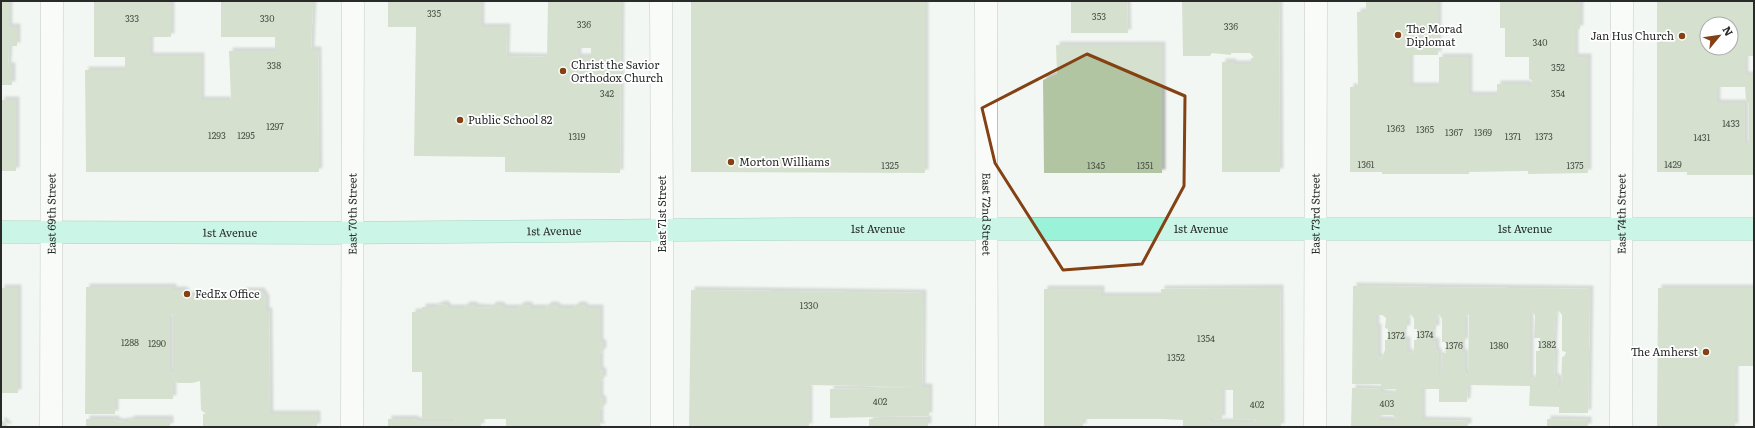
<svg xmlns="http://www.w3.org/2000/svg" width="1755" height="428" font-family="Literata,serif">
  <style>
    .building { fill: #b2c5a3; fill-rule: evenodd; filter: url(#shadow) }
    .lines { fill: none; stroke-linecap: round; stroke-linejoin: round }
    .minor-casing { stroke: #8f948f; stroke-width: 23 }
    .tertiary-casing { stroke: #8f948f; stroke-width: 23 }
    .secondary-casing { stroke: #8f948f; stroke-width: 23 }
    .primary-casing { stroke: #46a78c; stroke-width: 23 }
    .minor { stroke: #fff; stroke-width: 22 }
    .tertiary { stroke: #fff; stroke-width: 22 }
    .secondary { stroke: #fff; stroke-width: 22 }
    .primary { stroke: #9af2d9; stroke-width: 22 }
    .marked { fill: none; stroke: #844113; stroke-width: 3; stroke-linejoin: round }
    .poi-dot { fill: #844113; stroke: #fff; stroke-width: 1.5 }
    .labels { text-anchor: middle; stroke-width: 3.5; stroke-linejoin: round; paint-order: stroke }
    .number-label { font-size: 9px; fill: #4b5248 }
    .poi-label { font-size: 11px; fill: #292b2a; stroke: #fff; text-anchor: start }
    .street-label { font-size: 11px; fill: #292b2a; stroke: #fff }
  </style>
  <defs>
    <filter id="shadow"><feDropShadow dx="3.5" dy="-3.5" stdDeviation="1" flood-color="#0004"/></filter>
  </defs>
  <rect width="100%" height="100%" fill="#f2f7f3"/>
  <path class="building" d="M 1,1 L 9,1 L 9,27 L 17,27 L 17,46 L 9,46 L 8,66 L 12,66 L 12,85 L 1,85 Z
    M 94,1 L 171,1 L 171,37 L 150,37 L 150,56 L 201,56 L 201,100 L 231,100 L 229,51 L 275,51 L 275,37 L 221,37 L 221,1 L 313,1 L 311,50 L 318,50 L 319,172 L 86,172 L 85,70 L 125,70 L 125,57 L 94,57 Z
    M 388,1 L 481,1 L 481,27 L 507,27 L 506,56 L 547,57 L 548,1 L 621,1 L 620,173 L 505,172 L 505,157 L 414,156 L 416,27 L 388,27 ZM 578,48 L 591,48 L 591,57 L 578,57 Z
    M 691,1 L 925,1 L 925,173 L 691,172 Z
    M 1071,1 L 1127,1 L 1128,33 L 1071,33 Z
    M 1182,1 L 1279,1 L 1280,172 L 1222,172 L 1222,62 L 1233,62 L 1232,64 L 1251,64 L 1251,58 L 1254,58 L 1250,53 L 1231,53 L 1231,55 L 1212,53 L 1210,56 L 1183,56 Z
    M 1366,1 L 1438,1 L 1438,55 L 1410,55 L 1410,86 L 1439,86 L 1439,57 L 1469,57 L 1469,95 L 1497,95 L 1497,84 L 1528,84 L 1528,86 L 1532,86 L 1532,80 L 1529,79 L 1529,57 L 1505,57 L 1505,28 L 1500,28 L 1500,1 L 1580,1 L 1580,29 L 1575,29 L 1575,57 L 1588,57 L 1588,173 L 1528,174 L 1528,171 L 1469,172 L 1469,174 L 1382,174 L 1382,172 L 1350,172 L 1350,87 L 1358,87 L 1357,12 L 1366,12 Z
    M 1657,1 L 1754,1 L 1754,56 L 1745,56 L 1745,75 L 1754,75 L 1754,175 L 1687,175 L 1687,172 L 1657,172 ZM 1707,24 L 1731,24 L 1731,48 L 1707,48 ZM 1717,87 L 1745,87 L 1746,101 L 1749,104 L 1749,143 L 1745,145 L 1745,103 L 1717,103 Z
    M 1056,45 L 1162,45 L 1162,173 L 1044,173 L 1043,80 L 1057,74 Z
    M 1,100 L 16,100 L 16,171 L 1,171 Z
    M 1353,286 L 1590,289 L 1588,413 L 1559,413 L 1559,407 L 1529,406 L 1530,386 L 1468,385 L 1467,402 L 1439,402 L 1439,389 L 1422,389 L 1422,420 L 1468,421 L 1468,427 L 1351,427 L 1352,388 L 1381,389 L 1381,393 L 1392,394 L 1397,389 L 1381,389 L 1381,384 L 1352,384 ZM 1530,310 L 1535,315 L 1534,338 L 1540,338 L 1540,351 L 1536,351 L 1536,376 L 1530,380 ZM 1559,311 L 1562,315 L 1562,351 L 1566,352 L 1565,356 L 1562,357 L 1561,388 L 1559,391 L 1559,380 L 1554,376 L 1555,353 L 1553,351 L 1555,315 ZM 1411,314 L 1414,319 L 1414,329 L 1417,329 L 1417,340 L 1414,340 L 1414,351 L 1410,354 L 1407,351 L 1407,340 L 1403,340 L 1403,329 L 1407,329 L 1407,319 ZM 1439,314 L 1442,319 L 1442,342 L 1447,342 L 1446,353 L 1442,352 L 1442,373 L 1439,376 L 1439,354 L 1436,350 L 1436,341 L 1432,341 L 1432,329 L 1436,329 L 1436,319 ZM 1469,314 L 1468,377 L 1465,373 L 1465,353 L 1462,353 L 1461,342 L 1465,342 L 1465,317 ZM 1376,315 L 1382,315 L 1386,318 L 1385,328 L 1388,329 L 1388,340 L 1385,340 L 1385,350 L 1381,360 L 1378,356 L 1378,327 L 1376,327 ZM 1381,415 L 1393,415 L 1397,420 L 1377,420 Z
    M 86,287 L 173,287 L 173,290 L 184,290 L 187,295 L 209,295 L 209,298 L 242,298 L 242,291 L 261,291 L 266,299 L 266,311 L 269,311 L 270,414 L 317,414 L 317,427 L 203,427 L 203,414 L 206,414 L 201,410 L 200,381 L 192,383 L 178,383 L 175,382 L 173,377 L 173,399 L 115,399 L 115,414 L 85,414 ZM 173,314 L 173,375 L 170,372 L 170,316 Z
    M 1,288 L 18,288 L 18,393 L 1,393 Z
    M 1280,288 L 1281,427 L 1183,427 L 1183,420 L 1162,419 L 1083,419 L 1083,427 L 1044,427 L 1044,289 L 1101,289 L 1101,296 L 1161,296 L 1161,289 ZM 1222,390 L 1233,390 L 1233,419 L 1257,419 L 1253,422 L 1210,422 L 1206,419 L 1222,419 Z
    M 1658,288 L 1754,288 L 1754,366 L 1735,366 L 1735,427 L 1657,427 Z
    M 691,290 L 923,293 L 922,387 L 929,387 L 929,416 L 830,418 L 830,389 L 919,387 L 809,385 L 809,427 L 689,427 Z
    M 445,304 L 448,308 L 464,308 L 466,305 L 473,305 L 475,307 L 491,308 L 493,305 L 500,305 L 503,308 L 518,308 L 521,305 L 528,305 L 530,308 L 546,308 L 548,305 L 555,305 L 558,308 L 574,308 L 576,305 L 583,305 L 585,308 L 600,308 L 600,342 L 603,344 L 603,351 L 600,353 L 600,370 L 603,372 L 603,379 L 600,381 L 600,398 L 603,400 L 603,407 L 600,409 L 600,425 L 603,427 L 506,427 L 506,419 L 481,419 L 481,427 L 388,427 L 388,419 L 414,419 L 417,421 L 454,421 L 457,419 L 422,419 L 422,372 L 412,372 L 412,312 L 422,312 L 422,307 L 436,307 L 438,305 Z
    M 86,419 L 115,419 L 118,422 L 128,421 L 132,419 L 170,419 L 170,427 L 86,427 Z
    M 869,419 L 928,419 L 928,427 L 869,427 Z
    M 1547,419 L 1588,420 L 1588,427 L 1547,427 Z
    M 1,421 L 3,421 L 9,427 L 1,427 Z"/>
  <g class="lines">
    <g class="minor-casing">
      <g id="minor">
        <path d="M 661,1 L 662,231"/>
        <path id="s1" d="M 51,427 L 52,1"/>
        <path id="s2" d="M 352,427 L 353,1"/>
        <path id="s3" d="M 1315,427 L 1316,1"/>
        <path id="s4" d="M 1621,427 L 1622,1"/>
      </g>
    </g>
    <g class="tertiary-casing">
      <path id="tertiary" d="M 662,427 L 662,231"/>
    </g>
    <g class="secondary-casing">
      <g id="secondary">
        <path id="s5" d="M 986,1 L 987,427"/>
      </g>
    </g>
    <g class="primary-casing">
      <g id="primary">
        <path id="s6" d="M 1,232 L 326,233 L 796,229 L 1754,229"/>
      </g>
    </g>
    <use href="#minor" class="minor"/>
    <use href="#tertiary" class="tertiary"/>
    <use href="#secondary" class="secondary"/>
    <use href="#primary" class="primary"/>
  </g>
  <path d="M0 0H1755V428H0ZM 1087,54 L 1185,96 L 1184,186 L 1142,264 L 1063,270 L 995,163 L 982,108 Z" fill="#f2f7f3" fill-opacity=".55" fill-rule="evenodd"/>
  <path class="marked" d="M 1087,54 L 1185,96 L 1184,186 L 1142,264 L 1063,270 L 995,163 L 982,108 Z"/>
  <g class="poi-dot">
    <circle cx="1398" cy="35" r="4"/>
    <circle cx="1682" cy="36" r="4"/>
    <circle cx="563" cy="71" r="4"/>
    <circle cx="460" cy="120" r="4"/>
    <circle cx="731" cy="162" r="4"/>
    <circle cx="187" cy="294" r="4"/>
    <circle cx="1706" cy="352" r="4"/>
  </g>
  <g class="labels">
    <g class="number-label">
      <text x="434" y="17">335</text>
      <text x="1099" y="20">353</text>
      <text x="132" y="22">333</text>
      <text x="267" y="22">330</text>
      <text x="584" y="28">336</text>
      <text x="1231" y="30">336</text>
      <text x="1540" y="46">340</text>
      <text x="274" y="69">338</text>
      <text x="1558" y="71">352</text>
      <text x="607" y="97">342</text>
      <text x="1558" y="97">354</text>
      <text x="1731" y="127">1433</text>
      <text x="275" y="130">1297</text>
      <text x="1396" y="132">1363</text>
      <text x="1425" y="133">1365</text>
      <text x="1454" y="136">1367</text>
      <text x="1483" y="136">1369</text>
      <text x="217" y="139">1293</text>
      <text x="246" y="139">1295</text>
      <text x="577" y="140">1319</text>
      <text x="1513" y="140">1371</text>
      <text x="1544" y="140">1373</text>
      <text x="1702" y="141">1431</text>
      <text x="1366" y="168">1361</text>
      <text x="1673" y="168">1429</text>
      <text x="890" y="169">1325</text>
      <text x="1096" y="169">1345</text>
      <text x="1145" y="169">1351</text>
      <text x="1575" y="169">1375</text>
      <text x="809" y="309">1330</text>
      <text x="1425" y="338">1374</text>
      <text x="1396" y="339">1372</text>
      <text x="1206" y="342">1354</text>
      <text x="130" y="346">1288</text>
      <text x="157" y="347">1290</text>
      <text x="1547" y="348">1382</text>
      <text x="1454" y="349">1376</text>
      <text x="1499" y="349">1380</text>
      <text x="1176" y="361">1352</text>
      <text x="880" y="405">402</text>
      <text x="1387" y="407">403</text>
      <text x="1257" y="408">402</text>
    </g>
    <g class="poi-label">
      <text x="1406" y="33">The Morad<tspan x="1406" dy="13">Diplomat</tspan></text>
      <text x="1674" y="40" text-anchor="end">Jan Hus Church</text>
      <text x="571" y="69">Christ the Savior<tspan x="571" dy="13">Orthodox Church</tspan></text>
      <text x="468" y="124">Public School 82</text>
      <text x="739" y="166">Morton Williams</text>
      <text x="195" y="298">FedEx Office</text>
      <text x="1698" y="356" text-anchor="end">The Amherst</text>
    </g>
    <g class="street-label">
      <text dy="4" stroke="none"><textPath href="#s1" startOffset="213">East 69th Street</textPath></text>
      <text dy="4" stroke="none"><textPath href="#s2" startOffset="213">East 70th Street</textPath></text>
      <text transform="translate(662 214) rotate(-90)" y="4">East 71st Street</text>
      <text dy="4" stroke="none"><textPath href="#s5" startOffset="213">East 72nd Street</textPath></text>
      <text dy="4" stroke="none"><textPath href="#s3" startOffset="213">East 73rd Street</textPath></text>
      <text dy="4" stroke="none"><textPath href="#s4" startOffset="213">East 74th Street</textPath></text>
      <text dy="4" stroke="none"><textPath href="#s6" startOffset="877">1st Avenue</textPath></text>
      <text dy="4" stroke="none"><textPath href="#s6" startOffset="1200">1st Avenue</textPath></text>
      <text dy="4" stroke="none"><textPath href="#s6" startOffset="1524">1st Avenue</textPath></text>
      <text dy="4" stroke="none"><textPath href="#s6" startOffset="553">1st Avenue</textPath></text>
      <text dy="4" stroke="none"><textPath href="#s6" startOffset="229">1st Avenue</textPath></text>
    </g>
  </g>
  <rect width="1755" height="428" fill="none" stroke="#292b2a" stroke-width="4"/>
  <g transform="translate(1719 36) rotate(61)"><circle r="19" fill="#ffffff" stroke="#a9aaaa"/>
  <path d="M0-3L7 15L0 10L-7 15Z" fill="#844113"/>
  <text y="-6" font-size="11" font-weight="bold" text-anchor="middle" fill="#292b2a">N</text>
  </g>
</svg>
